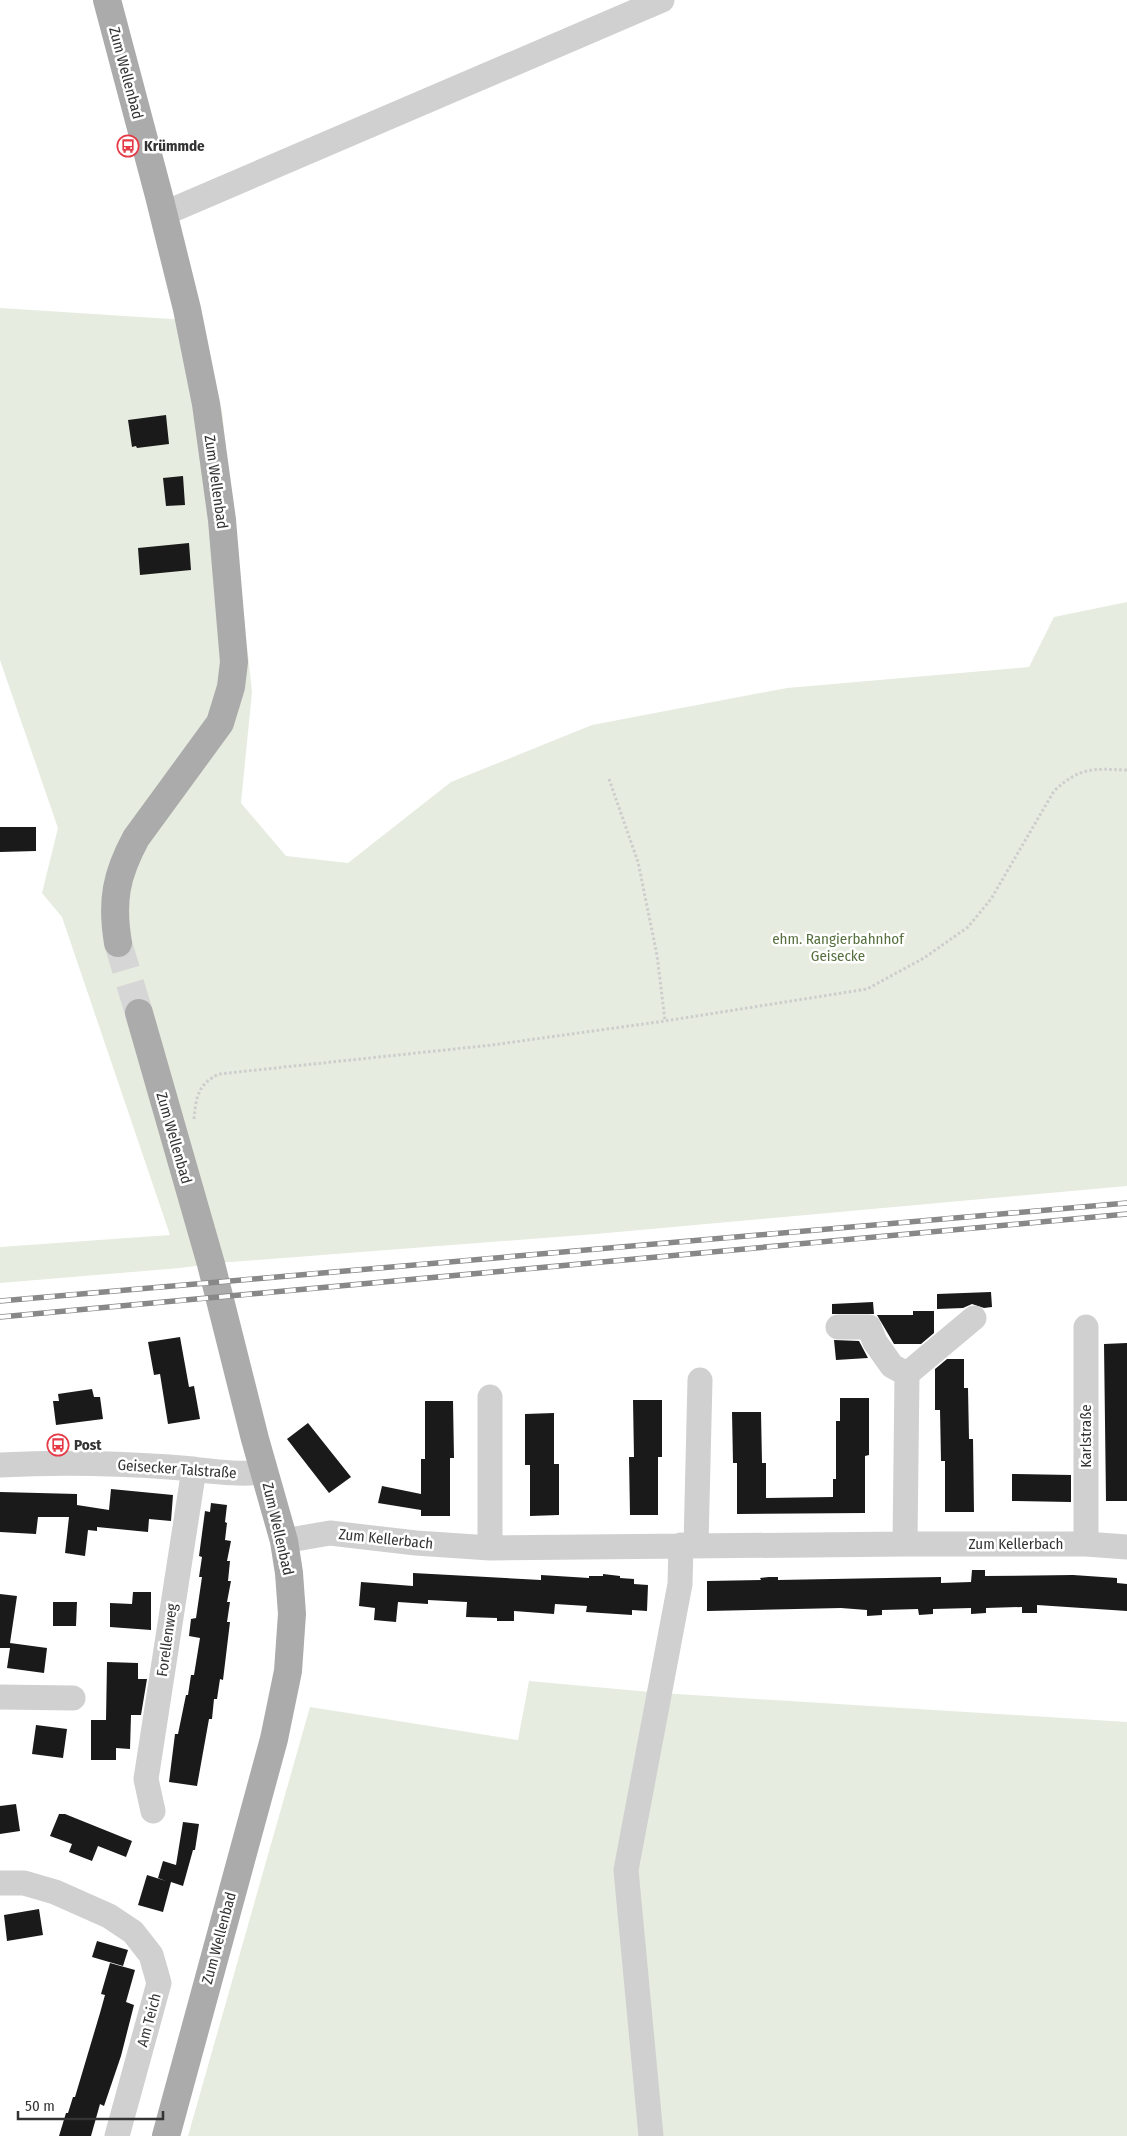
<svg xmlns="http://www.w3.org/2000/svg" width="1127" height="2136" font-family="'Fira Sans Condensed',sans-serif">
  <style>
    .green { fill: #e6ecdf }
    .building { fill: #1a1a1a }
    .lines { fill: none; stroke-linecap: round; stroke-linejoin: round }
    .major-tunnel { stroke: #d6d6d6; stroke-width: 28; stroke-dasharray: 28 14; stroke-linecap: butt }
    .path { stroke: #cdcdcd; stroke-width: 3; stroke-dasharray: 2.5 2.5; stroke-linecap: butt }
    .minor { stroke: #d0d0d0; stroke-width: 25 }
    .major { stroke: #ababab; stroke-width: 28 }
    .rail-casing { stroke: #888; stroke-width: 5.5 }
    .rail { stroke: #fff; stroke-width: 4; stroke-dasharray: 11; stroke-linecap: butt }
    .labels { text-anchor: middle; stroke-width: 5; stroke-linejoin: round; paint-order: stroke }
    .street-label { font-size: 15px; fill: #333; stroke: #fff }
    .poi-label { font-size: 15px; font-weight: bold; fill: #333; stroke: #fff; text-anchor: start }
    .park-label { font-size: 15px; fill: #56703f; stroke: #fff }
  </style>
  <rect width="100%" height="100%" fill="#fff"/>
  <path class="green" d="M 0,308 L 203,321 L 222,411 L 252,692 L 241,803 L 286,856 L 348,863 L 451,782 L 592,725 L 787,688 L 1029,667 L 1054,617 L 1127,602 L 1127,1186 L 596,1234 L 218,1263 L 180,1268 L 0,1283 L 0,1247 L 170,1235 L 62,917 L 42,893 L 58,828 L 0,660 Z
    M 529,1681 L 661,1693 L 1127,1722 L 1127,2136 L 188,2136 L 310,1707 L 518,1740 Z"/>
  <path class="building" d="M 166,415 L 169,444 L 137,448 L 136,446 L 132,447 L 128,420 Z
    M 183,476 L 185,505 L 166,506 L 163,478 Z
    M 189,543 L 191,570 L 140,575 L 138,548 Z
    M 0,827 L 36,827 L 36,851 L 0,852 Z
    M 991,1292 L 992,1307 L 984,1308 L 972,1304 L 963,1308 L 937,1309 L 937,1294 Z
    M 873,1302 L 874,1314 L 832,1314 L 832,1304 Z
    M 913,1311 L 934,1311 L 934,1333 L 921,1344 L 894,1344 L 877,1315 L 913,1315 Z
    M 180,1337 L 189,1387 L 194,1386 L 200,1419 L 168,1424 L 160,1374 L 154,1375 L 148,1342 Z
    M 834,1340 L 859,1341 L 868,1358 L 836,1360 Z
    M 1127,1343 L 1127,1501 L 1106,1501 L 1104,1344 Z
    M 947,1359 L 964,1359 L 964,1388 L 968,1388 L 969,1439 L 973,1439 L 974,1512 L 945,1512 L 945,1461 L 941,1461 L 940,1410 L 935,1410 L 935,1369 Z
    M 92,1389 L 94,1397 L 100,1397 L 103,1419 L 56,1425 L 53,1401 L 59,1401 L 58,1394 Z
    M 840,1398 L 869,1398 L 869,1455 L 865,1456 L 865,1513 L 737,1514 L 737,1463 L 733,1463 L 732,1412 L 761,1412 L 762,1463 L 766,1463 L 766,1498 L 833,1497 L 833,1479 L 836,1479 L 836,1421 L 840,1421 Z
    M 633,1400 L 662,1400 L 662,1457 L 658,1457 L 658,1515 L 630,1515 L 629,1457 L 634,1457 Z
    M 425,1401 L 453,1401 L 454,1458 L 450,1458 L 450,1516 L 421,1516 L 421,1510 L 378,1503 L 382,1486 L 421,1494 L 421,1459 L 425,1459 Z
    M 554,1413 L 554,1464 L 559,1464 L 559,1515 L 530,1516 L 530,1465 L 525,1465 L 525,1414 Z
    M 308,1423 L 351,1477 L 329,1493 L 287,1439 Z
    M 1012,1474 L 1071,1475 L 1071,1502 L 1012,1501 Z
    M 111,1489 L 173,1495 L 171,1521 L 149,1519 L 148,1532 L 97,1527 L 97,1531 L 88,1530 L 85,1556 L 65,1553 L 69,1517 L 38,1517 L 36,1534 L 0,1532 L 0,1492 L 77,1494 L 77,1505 L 109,1510 Z
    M 211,1503 L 227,1505 L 225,1522 L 227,1523 L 225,1540 L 231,1541 L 227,1561 L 230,1561 L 228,1581 L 231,1581 L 227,1602 L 230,1602 L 227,1622 L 230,1622 L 223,1680 L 220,1679 L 217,1699 L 214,1699 L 212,1719 L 209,1719 L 197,1786 L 169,1782 L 175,1734 L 178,1734 L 186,1695 L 188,1695 L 191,1675 L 194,1675 L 200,1638 L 189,1636 L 191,1619 L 196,1618 L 202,1577 L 199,1577 L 202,1557 L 199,1556 L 205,1511 L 210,1512 Z
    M 972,1570 L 985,1570 L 985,1576 L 1073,1575 L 1117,1578 L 1117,1583 L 1127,1584 L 1127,1611 L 1037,1605 L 1037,1613 L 1022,1613 L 1022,1607 L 986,1608 L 986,1613 L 971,1614 L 971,1608 L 933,1609 L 933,1614 L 919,1615 L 918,1609 L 882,1610 L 882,1615 L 867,1616 L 867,1610 L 841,1608 L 707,1611 L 707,1581 L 761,1580 L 760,1578 L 769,1577 L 778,1577 L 778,1580 L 941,1577 L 941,1583 L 971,1582 Z
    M 413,1573 L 541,1580 L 541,1575 L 589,1578 L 589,1576 L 603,1576 L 603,1574 L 620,1576 L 620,1578 L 634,1579 L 634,1584 L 648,1585 L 647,1611 L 632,1610 L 632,1615 L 586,1612 L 587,1606 L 555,1604 L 554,1614 L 514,1611 L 514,1621 L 497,1621 L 497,1618 L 466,1617 L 467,1602 L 428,1600 L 428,1604 L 398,1602 L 396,1622 L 374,1620 L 375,1608 L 359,1606 L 361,1582 L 413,1586 Z
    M 133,1592 L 151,1592 L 151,1630 L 110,1627 L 110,1603 L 132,1604 Z
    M 0,1594 L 17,1596 L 10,1643 L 47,1648 L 44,1673 L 7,1668 L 10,1648 L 0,1648 Z
    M 53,1602 L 77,1602 L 76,1626 L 53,1626 Z
    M 107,1662 L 138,1663 L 138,1679 L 147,1679 L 141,1715 L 131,1715 L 130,1749 L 116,1748 L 116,1760 L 91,1760 L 91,1720 L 106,1720 Z
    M 36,1725 L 67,1729 L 63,1758 L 32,1754 Z
    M 16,1804 L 20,1831 L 0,1834 L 0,1806 Z
    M 59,1814 L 65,1814 L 132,1841 L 126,1857 L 98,1846 L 92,1861 L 69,1852 L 72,1844 L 50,1836 Z
    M 183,1822 L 199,1824 L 195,1850 L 193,1850 L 183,1886 L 171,1882 L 163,1912 L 138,1905 L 147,1875 L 166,1881 L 158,1878 L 163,1861 L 176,1865 Z
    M 39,1909 L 43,1935 L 7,1941 L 4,1915 Z
    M 97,1941 L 128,1950 L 123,1966 L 92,1957 Z
    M 110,1963 L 135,1970 L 126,2002 L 134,2005 L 121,2056 L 104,2106 L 100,2104 L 91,2136 L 59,2136 L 66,2113 L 68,2113 L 73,2097 L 75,2097 L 100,2013 L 105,1995 L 101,1994 Z"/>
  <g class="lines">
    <path class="major-tunnel" d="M 118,943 L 139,1013"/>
    <path class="path" d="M 609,779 L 638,862 L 657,955 L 665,1021
      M 194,1119 C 196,1097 198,1084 219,1074 L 492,1045 L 665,1021 L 867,989 L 924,958 L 968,927 L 991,899 L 1054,791 C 1081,766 1093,769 1127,770"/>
    <path class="minor" d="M 163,214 L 662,0
      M 838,1327 L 869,1327 L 875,1342 L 892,1366 L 907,1374 L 974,1318
      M 1086,1327 L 1086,1544
      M 0,1465 C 56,1462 113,1463 169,1467 C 201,1469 233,1476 265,1472
      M 284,1541 L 330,1533 L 416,1543 L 490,1548 L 905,1544 L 1086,1544 L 1127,1547
      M 905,1544 L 907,1374
      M 696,1545 L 700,1380
      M 490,1548 L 490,1397
      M 0,1697 L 73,1698
      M 153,1811 L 146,1779 L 194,1469
      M 0,1883 L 24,1883 L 55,1892 L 109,1916 L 133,1932 L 151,1955 L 159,1983 L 117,2136
      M 651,2136 L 626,1870 L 680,1584 L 681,1545"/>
    <path class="major" d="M 107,0 L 159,196 L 187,309 L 206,404 L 222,520 L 234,662 L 231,687 L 220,723 L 136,838 C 116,875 111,901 118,943
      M 139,1013 L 211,1264 L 255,1439 L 284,1541 L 289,1573 L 292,1614 L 288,1671 L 274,1739 L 166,2136"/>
    <g class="rail-casing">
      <path id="rail" d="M 0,1301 L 1127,1203
        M 0,1317 L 1127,1214"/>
    </g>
    <use href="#rail" class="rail"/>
  </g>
  <defs>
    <g id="bus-ring" transform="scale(1.125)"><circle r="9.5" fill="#fff" stroke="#e63946" stroke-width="1.5"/><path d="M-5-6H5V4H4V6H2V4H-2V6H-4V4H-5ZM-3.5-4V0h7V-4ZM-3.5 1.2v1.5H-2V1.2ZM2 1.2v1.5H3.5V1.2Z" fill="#e63946"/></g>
  </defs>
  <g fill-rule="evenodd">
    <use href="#bus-ring" x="128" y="146"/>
    <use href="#bus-ring" x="58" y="1445"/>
  </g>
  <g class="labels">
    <g class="street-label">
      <text transform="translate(126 73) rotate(75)" y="5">Zum Wellenbad</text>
      <text transform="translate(216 482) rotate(82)" y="5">Zum Wellenbad</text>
      <text transform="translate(174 1138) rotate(74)" y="5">Zum Wellenbad</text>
      <text transform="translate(1086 1436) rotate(-90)" y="5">Karlstraße</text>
      <text transform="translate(177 1469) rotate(4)" y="5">Geisecker Talstraße</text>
      <text transform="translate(278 1529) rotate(77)" y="5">Zum Wellenbad</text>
      <text transform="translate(386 1539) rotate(6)" y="5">Zum Kellerbach</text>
      <text x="1016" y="1549">Zum Kellerbach</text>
      <text transform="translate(167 1640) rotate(-82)" y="5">Forellenweg</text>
      <text transform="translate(219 1938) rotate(-75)" y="5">Zum Wellenbad</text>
      <text transform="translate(149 2020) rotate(-75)" y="5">Am Teich</text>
    </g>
    <g class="poi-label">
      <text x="144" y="151">Krümmde</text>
      <text x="74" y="1450">Post</text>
    </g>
    <g class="park-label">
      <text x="838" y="944">ehm. Rangierbahnhof<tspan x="838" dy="17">Geisecke</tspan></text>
    </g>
  </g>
  <path d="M18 2111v8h145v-8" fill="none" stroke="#333333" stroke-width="2.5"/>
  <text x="25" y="2111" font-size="15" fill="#333333" stroke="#ffffff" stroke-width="4" paint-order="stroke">50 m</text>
</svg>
